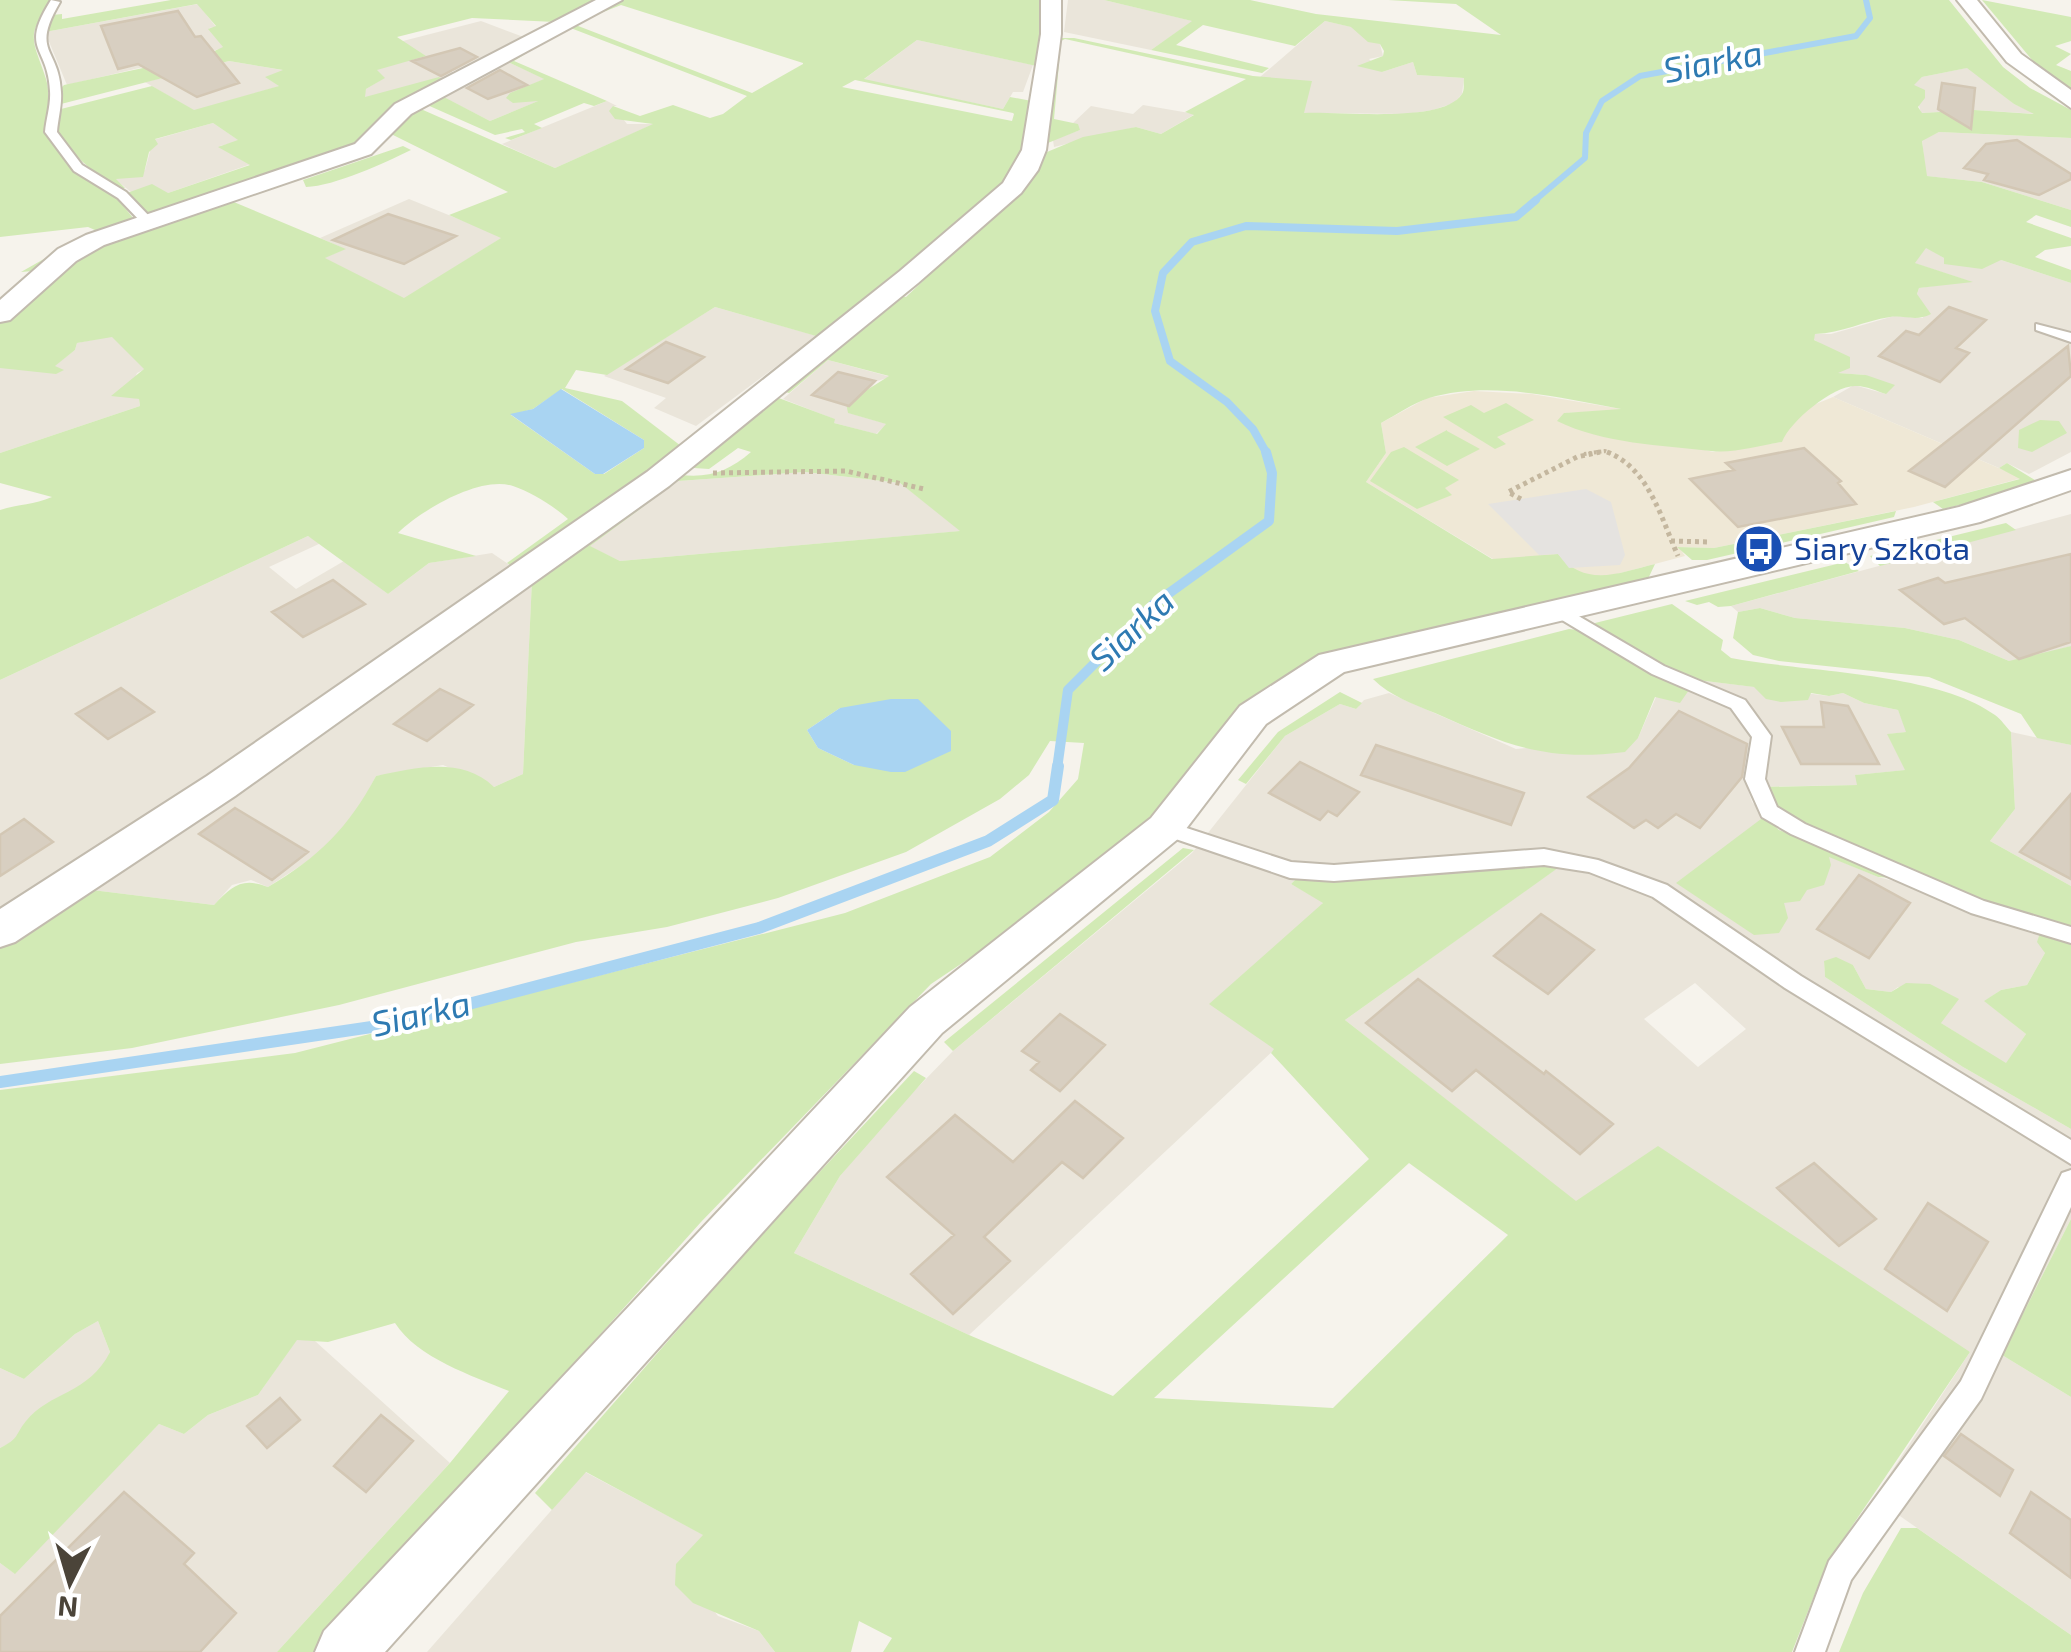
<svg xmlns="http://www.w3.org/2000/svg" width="2071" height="1652" font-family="'Exo 2',sans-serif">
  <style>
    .residential { fill: #eae5da; fill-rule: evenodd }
    .education { fill: #efe8d6 }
    .green { fill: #d2eab5; fill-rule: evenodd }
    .parking { fill: #e5e3e0 }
    .water { fill: #a9d4f2 }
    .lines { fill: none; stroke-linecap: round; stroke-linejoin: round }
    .stream-far3 { stroke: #a9d4f2; stroke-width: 6 }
    .stream-far2 { stroke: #a9d4f2; stroke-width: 8 }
    .stream-far1 { stroke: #a9d4f2; stroke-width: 10 }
    .stream { stroke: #a9d4f2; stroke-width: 12 }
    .building { fill: #d8cfc1; stroke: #d3c7b4; stroke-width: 2.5 }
    .service-casing { stroke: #c2bbae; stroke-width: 4 }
    .minor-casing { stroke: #c2bbae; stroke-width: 4 }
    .path-far1 { stroke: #c4b79f; stroke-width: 4; stroke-dasharray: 2.5 2.5; stroke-linecap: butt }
    .path { stroke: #c4b79f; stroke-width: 5; stroke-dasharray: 4 4; stroke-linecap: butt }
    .service { fill: #fff; fill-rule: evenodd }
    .minor { fill: #fff; fill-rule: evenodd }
    .labels { text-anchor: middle; stroke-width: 8; stroke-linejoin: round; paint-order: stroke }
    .transit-label { font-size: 32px; fill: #164399; stroke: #fff; text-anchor: start }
    .water-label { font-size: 35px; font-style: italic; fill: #2e7ab2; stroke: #fff }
  </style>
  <rect width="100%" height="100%" fill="#f6f3ec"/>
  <path class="residential" d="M 1068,0 L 1104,0 L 1193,21 L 1151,50 L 1064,32 Z
    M 198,4 L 216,27 L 209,28 L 224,48 L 67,85 L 45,32 Z
    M 481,21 L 529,39 L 477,66 L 452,71 L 454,79 L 363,98 L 366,89 L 384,78 L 375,70 L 424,55 L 399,42 Z
    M 1325,21 L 1352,27 L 1380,44 L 1383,56 L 1369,59 L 1382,72 L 1413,62 L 1417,75 L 1464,78 L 1462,94 L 1454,103 L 1433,110 L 1407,114 L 1303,113 L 1260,77 Z
    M 917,40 L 1033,65 L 1023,92 L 1013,92 L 1003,109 L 863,80 Z
    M 229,61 L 288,71 L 267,77 L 280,86 L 194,111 L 145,82 Z
    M 508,62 L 545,79 L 533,84 L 528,99 L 541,100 L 490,121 L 441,96 Z
    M 1966,68 L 1972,68 L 2014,104 L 2036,114 L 1974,110 L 1921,113 L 1913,85 L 1922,77 Z
    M 607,101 L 617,106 L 613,106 L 627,124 L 654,124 L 555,168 L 502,144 Z
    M 1143,105 L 1195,114 L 1161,134 L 1136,127 L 1054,147 L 1053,140 L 1080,130 L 1073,123 L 1091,106 L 1133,114 Z
    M 213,123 L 240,141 L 220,146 L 251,164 L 168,193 L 131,192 L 115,179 L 145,170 L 153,140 Z
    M 1939,132 L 2071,138 L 2071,210 L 1982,182 L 1926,176 L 1922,140 Z
    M 409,199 L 503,237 L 404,299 L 324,258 L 345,249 L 320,238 Z
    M 1926,247 L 1944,258 L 1944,264 L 2001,260 L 2071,283 L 2071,452 L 2029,474 L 2007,463 L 1999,468 L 1833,397 L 1854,385 L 1886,394 L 1866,375 L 1837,373 L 1840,369 L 1833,351 L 1813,339 L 1815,334 L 1831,334 L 1894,316 L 1923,318 L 1917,294 L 1919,288 L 1969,281 L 1914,263 Z
    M 715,307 L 817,336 L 696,426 L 654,408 L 666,398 L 604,376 Z
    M 112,336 L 145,369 L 137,373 L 127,396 L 139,399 L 140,406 L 0,453 L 0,368 L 54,366 L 75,350 L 77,343 Z
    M 828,360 L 891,377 L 877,381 L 849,413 L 887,424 L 876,434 L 834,423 L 834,419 L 783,399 Z
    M 805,472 L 900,483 L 962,531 L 620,561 L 589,546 L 678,481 Z
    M 2071,514 L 2071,646 L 2020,661 L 2009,661 L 1959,640 L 1905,628 L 1795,618 L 1760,608 L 1738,612 L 1731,606 Z
    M 308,536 L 321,543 L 269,567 L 296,589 L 344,561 L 388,594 L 429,563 L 492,553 L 532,580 L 523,774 L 494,787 L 443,765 L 376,776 L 356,814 L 323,851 L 268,887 L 251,880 L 232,885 L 214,905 L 84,889 L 0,921 L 0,680 Z
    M 1689,679 L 1829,696 L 1843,693 L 1864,703 L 1898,710 L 1907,732 L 1889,734 L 1906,770 L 1856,775 L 1858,785 L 1747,787 L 1752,802 L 1765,816 L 1784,903 L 1828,856 L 1878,877 L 2047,920 L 2040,933 L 2045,953 L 2027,985 L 2001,990 L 1985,1001 L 2026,1034 L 2006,1064 L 1941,1023 L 1898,987 L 1891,992 L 1866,989 L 1853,965 L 1824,961 L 1825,977 L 1963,1067 L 2071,1129 L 2071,1219 L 2002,1355 L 2071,1397 L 2071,1635 L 1874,1498 L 1970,1352 L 1576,1202 L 1345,1020 L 1560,866 L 1329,881 L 1296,879 L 1291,884 L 1323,902 L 1275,1049 L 969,1335 L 794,1253 L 840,1176 L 889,1117 L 953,1051 L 1192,853 L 1285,736 L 1340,704 L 1356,709 L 1364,700 L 1389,693 L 1516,749 L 1638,738 L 1656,697 L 1670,681 ZM 1695,983 L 1746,1029 L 1698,1067 L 1644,1019 Z
    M 2011,732 L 2071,745 L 2071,886 L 1990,841 L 2015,809 Z
    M 98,1321 L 110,1352 L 101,1372 L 27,1420 L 18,1439 L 0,1448 L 0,1368 L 24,1379 L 75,1334 Z
    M 297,1339 L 315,1341 L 450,1463 L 277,1652 L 0,1652 L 0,1563 L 14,1573 L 159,1424 L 184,1434 L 208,1415 L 258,1395 Z
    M 585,1472 L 704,1535 L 677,1564 L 718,1616 L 759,1631 L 775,1652 L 427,1652 Z"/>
  <path class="education" d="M 1474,391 L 1532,394 L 1627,410 L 1564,413 L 1713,452 L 1781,442 L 1787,428 L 1811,406 L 1833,397 L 2022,478 L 1914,507 L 1714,548 L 1679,547 L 1685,556 L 1598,579 L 1569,568 L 1493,559 L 1366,482 L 1386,453 L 1381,423 L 1427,398 Z"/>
  <path class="green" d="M 0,0 L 54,0 C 23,36 34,41 46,79 C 51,95 46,119 46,136 L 71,167 L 115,196 L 134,219 L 33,271 L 21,272 L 95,230 L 88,227 L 0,237 Z
    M 171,0 L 609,0 L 555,22 L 472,18 L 397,37 L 426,56 L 377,70 L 385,78 L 366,89 L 365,97 L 439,77 L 446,83 L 373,140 L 148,214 L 127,193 L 152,184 L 168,193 L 250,165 L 218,147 L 238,140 L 213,123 L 155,139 L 158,144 L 149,152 L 143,177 L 116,179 L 125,188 L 119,189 C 93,172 69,154 53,125 L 61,109 L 152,86 L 194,110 L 279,86 L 265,77 L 283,70 L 229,61 L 61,104 L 60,89 L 64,85 L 208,54 L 223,47 L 208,29 L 216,26 L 197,4 L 45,32 L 56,4 L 60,4 L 52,15 L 62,14 L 62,19 Z
    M 620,0 L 1044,0 L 1041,67 L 917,40 L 864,79 L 1003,109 L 1010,97 L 1037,102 L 1025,154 L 1001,188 L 780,373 L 773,371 L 816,336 L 715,307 L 607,375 L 576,370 L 565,388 L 622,401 L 685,449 L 517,570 L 507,563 L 568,519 C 555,507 531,492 513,486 C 480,475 420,511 398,533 L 476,556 L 429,563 L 388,594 L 308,536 L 0,680 L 0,510 C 19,504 34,505 52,497 L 0,483 L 0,453 L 140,406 L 139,399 L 111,396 L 144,369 L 112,337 L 77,343 L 75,350 L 55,366 L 64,370 L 56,374 L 0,368 L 0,324 C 75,237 128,234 229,200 L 346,249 L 325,258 L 404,298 L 501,238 L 449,215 L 508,192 L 389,133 L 400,115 L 414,106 L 555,168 L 653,124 L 615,119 L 609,111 L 613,106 L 640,116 L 673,105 L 710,118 L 723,114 L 747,96 L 568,27 L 514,61 L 607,101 L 594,106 L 584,103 L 534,124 L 542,128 L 511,140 L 505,138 L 525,132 L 522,129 L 495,135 L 425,104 L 426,100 L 465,83 L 442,96 L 490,121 L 538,101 L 513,103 L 506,98 L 510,93 L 544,79 L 508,62 L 478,77 L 475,75 L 577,18 ZM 621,5 L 803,63 L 803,64 L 752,93 L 573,24 ZM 855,80 L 1013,113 L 1014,114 L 1012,121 L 842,87 ZM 562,389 L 644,440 L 644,448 L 604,474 L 595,474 L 511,415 L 533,409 Z
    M 1104,0 L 1250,0 L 1316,14 L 1501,35 L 1456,4 L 1388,0 L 1949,0 L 2003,67 L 2030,88 L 2071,110 L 2071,138 L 1939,132 L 1922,141 L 1927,176 L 1982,182 L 2071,210 L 2071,227 L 2036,215 L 2026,222 L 2071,238 L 2071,246 L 2045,250 L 2035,257 L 2071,270 L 2071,283 L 2001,260 L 1982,269 L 1944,264 L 1944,258 L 1926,248 L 1915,263 L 1973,282 L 1919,288 L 1917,294 L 1931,314 C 1916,322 1905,315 1890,317 C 1864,321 1842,333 1815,334 L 1814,340 L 1850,357 L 1850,368 L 1838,373 L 1866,375 L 1895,385 L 1886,394 C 1877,391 1864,385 1855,386 C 1833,386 1790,421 1782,442 C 1760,445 1733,454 1711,451 C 1661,445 1604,444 1557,421 L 1564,413 L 1621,409 C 1560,398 1491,380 1429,398 C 1413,403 1396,415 1381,423 L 1386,453 L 1366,482 L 1492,559 L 1558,554 C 1585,588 1619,573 1655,564 L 1647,581 L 1285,678 L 1219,731 L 1137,835 L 1022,923 L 931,984 L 701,1222 L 315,1652 L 277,1652 L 450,1463 L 509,1391 C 473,1376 417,1358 395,1323 L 328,1342 L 297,1340 L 258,1395 L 208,1415 L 184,1434 L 159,1424 L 15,1574 L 0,1563 L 0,1448 C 20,1438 14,1436 26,1421 C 49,1392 89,1394 110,1352 L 98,1321 L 75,1334 L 24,1379 L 0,1368 L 0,1090 L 295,1053 L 845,913 L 990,857 L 1049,812 L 1078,779 L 1084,743 L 1050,741 L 1029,775 L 1000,799 L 906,852 L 778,898 L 667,927 L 576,942 L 339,1005 L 132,1048 L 0,1064 L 0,939 L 84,889 L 214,905 C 232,886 242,877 268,887 C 318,858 349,827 376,776 C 416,768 461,756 494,787 L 523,774 L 532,580 L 681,475 C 710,478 729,471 751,452 L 738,448 L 709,469 L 694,468 L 694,463 L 776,397 L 835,419 L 834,423 L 877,434 L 886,424 L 848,413 L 846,403 L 861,389 L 867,390 L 889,376 L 828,360 L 789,393 L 782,391 L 896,295 L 906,297 L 1016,193 L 1047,152 L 1083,137 L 1136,127 L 1161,134 L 1194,115 L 1185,112 L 1246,79 L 1065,39 L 1061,41 L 1054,119 L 1078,124 L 1080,130 L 1043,145 L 1059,38 L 1074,38 L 1253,76 L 1312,81 L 1304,113 C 1340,111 1443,124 1462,94 C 1465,89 1463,84 1464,78 L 1417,75 L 1413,62 L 1382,72 L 1357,66 L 1383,56 L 1384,51 L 1380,44 L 1368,42 L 1351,27 L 1325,21 L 1295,46 L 1203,25 L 1176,45 L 1269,68 L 1262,73 L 1151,50 L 1192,21 ZM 1967,68 L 2014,104 L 2034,114 L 1974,110 L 1922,113 L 1918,107 L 1925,98 L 1925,90 L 1914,85 L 1922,77 ZM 805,472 L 900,483 L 960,531 L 620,561 L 590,546 L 678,481 ZM 840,708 L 854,765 L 818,748 L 807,730 Z
    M 1982,0 L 2071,17 L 2071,41 L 2055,46 L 2071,54 L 2056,65 L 2071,71 L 2071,92 L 2038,67 Z
    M 403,146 L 411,150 C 384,163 335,186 306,187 L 303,180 Z
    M 1506,403 L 1534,420 L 1497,437 L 1506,444 L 1495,449 L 1443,417 L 1471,405 L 1484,413 Z
    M 2040,420 L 2059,421 L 2067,433 L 2032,452 L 2018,448 L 2019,430 Z
    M 1447,430 L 1447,431 L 1480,449 L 1447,466 L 1415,447 Z
    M 1404,447 L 1459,480 L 1445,488 L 1452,495 L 1417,509 L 1370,481 L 1391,452 Z
    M 2007,463 L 2038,482 L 2025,489 L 1943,509 L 1933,502 L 2020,479 L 1999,468 Z
    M 1896,511 L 1894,517 L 1707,560 L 1692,560 L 1677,547 L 1714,548 Z
    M 2006,523 L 2016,530 L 1880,566 L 1870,556 Z
    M 1845,562 L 1859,571 L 1731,606 L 1718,607 L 1709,602 L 1697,605 L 1685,601 Z
    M 1672,604 L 1723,640 L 1721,650 L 1731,658 C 1803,672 1937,672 1995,715 C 2001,719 2006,727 2011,732 L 2015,809 L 1990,841 L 2071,886 L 2071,928 L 1994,905 L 1786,819 L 1760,787 L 1857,785 L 1855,775 L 1905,770 L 1887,734 L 1906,732 L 1898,710 L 1864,703 L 1843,693 L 1829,696 L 1811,693 L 1808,700 L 1781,702 L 1766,699 L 1754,687 L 1689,679 L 1596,628 L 1595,623 Z
    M 1760,608 L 1795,618 L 1905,628 L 1959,640 L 2009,661 L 2071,646 L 2071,745 L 2037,738 L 2021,714 L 1929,677 L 1779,661 L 1753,655 L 1733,638 L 1738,612 Z
    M 1569,629 L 1578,630 L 1689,690 L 1680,703 L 1655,697 L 1638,738 L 1625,752 C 1544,762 1507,745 1435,713 C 1413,704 1390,696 1373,679 Z
    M 1340,692 L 1362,703 L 1356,709 L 1340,704 L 1285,736 L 1246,784 L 1238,780 L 1278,732 Z
    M 1765,816 L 1779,830 L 1896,875 L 1894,878 L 1878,877 L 1829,857 L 1831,865 L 1824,885 L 1807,890 L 1800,901 L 1784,903 L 1788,918 L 1779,933 L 1754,935 L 1676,883 Z
    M 1183,848 L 1194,850 L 953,1051 L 944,1042 Z
    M 1532,863 L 1562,865 L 1345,1020 L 1576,1201 L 1658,1146 L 1970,1352 L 1827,1563 L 1792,1652 L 883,1652 L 892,1638 L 859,1621 L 851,1652 L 775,1652 L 759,1631 L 693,1603 L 675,1585 L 676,1564 L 703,1535 L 586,1472 L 552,1510 L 535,1493 L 759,1237 L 914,1071 L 926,1078 L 840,1176 L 794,1253 L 969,1335 L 1113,1396 L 1369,1159 L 1271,1053 L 1274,1049 L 1209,1004 L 1323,903 L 1291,884 L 1296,879 L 1329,881 ZM 1409,1163 L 1508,1235 L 1333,1408 L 1154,1398 Z
    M 2040,933 L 2071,942 L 2071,1129 L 1963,1067 L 1825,977 L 1824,961 L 1836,957 L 1853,965 L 1866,989 L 1891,992 L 1906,983 L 1930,984 L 1959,999 L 1941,1023 L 2006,1063 L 2026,1034 L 1984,1001 L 2001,990 L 2027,985 L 2045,953 L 2037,942 Z
    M 2071,1219 L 2071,1397 L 2002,1355 Z
    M 1901,1528 L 1917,1528 L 2071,1635 L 2071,1652 L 1839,1652 L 1863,1593 Z"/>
  <path class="parking" d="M 1586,489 L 1611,502 L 1625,555 L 1620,565 L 1569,568 L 1558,554 L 1539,555 L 1488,504 Z"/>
  <path class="water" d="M 561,389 L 644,440 L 644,448 L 603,474 L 595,474 L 510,414 L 533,409 Z
    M 891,699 L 918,699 L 951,731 L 951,751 L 905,772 L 891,772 L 854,765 L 818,748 L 807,730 L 840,708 Z"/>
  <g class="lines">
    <path class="stream-far3" d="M 1533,202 L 1585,158 L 1586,133 L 1602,101 L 1640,76 L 1856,36 L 1870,18 L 1866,0"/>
    <path class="stream-far2" d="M 1267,454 L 1253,429 L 1227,402 L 1170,361 L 1155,311 L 1163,273 L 1192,242 L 1246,226 L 1397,231 L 1516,217 L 1536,200"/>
    <path class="stream-far1" d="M 1057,769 L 1068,690 L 1154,604 L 1269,521 L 1272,473 L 1266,452"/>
    <path class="stream" d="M 0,1082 L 392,1024 L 759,928 L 988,841 L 1053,800 L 1058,766"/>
  </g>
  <path class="building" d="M 178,11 L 195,37 L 201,36 L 239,83 L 197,97 L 138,64 L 118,69 L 101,26 Z
    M 460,48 L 477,57 L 441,76 L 412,61 Z
    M 500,70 L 527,85 L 488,99 L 467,88 Z
    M 1942,83 L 1975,88 L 1971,129 L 1938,109 Z
    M 2017,140 L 2071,174 L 2071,179 L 2039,195 L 1984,180 L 1988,174 L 1964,168 L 1986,144 Z
    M 388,214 L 456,236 L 404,264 L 333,240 Z
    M 1949,307 L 1986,320 L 1956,348 L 1969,353 L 1940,382 L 1879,356 L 1906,331 L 1919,335 Z
    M 666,342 L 704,357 L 668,383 L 626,369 Z
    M 2068,346 L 2071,376 L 1945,487 L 1909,471 Z
    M 838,372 L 875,381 L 849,406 L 812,395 Z
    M 1804,448 L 1841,481 L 1838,483 L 1856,504 L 1738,527 L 1690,479 L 1734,470 L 1726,463 Z
    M 2071,554 L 2071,642 L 2019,659 L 1965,618 L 1944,624 L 1900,590 L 1938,578 L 1945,583 Z
    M 333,580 L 365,604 L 303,637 L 272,612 Z
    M 121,688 L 154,712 L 108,739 L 76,714 Z
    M 440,689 L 473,705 L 427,741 L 394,724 Z
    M 1821,702 L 1848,706 L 1879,764 L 1801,764 L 1782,727 L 1824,727 Z
    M 1679,711 L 1747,744 L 1742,777 L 1700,828 L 1676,814 L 1658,828 L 1646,820 L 1634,828 L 1588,797 L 1629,768 Z
    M 1376,745 L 1524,793 L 1511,825 L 1361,775 Z
    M 1300,762 L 1359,792 L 1337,816 L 1328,811 L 1320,820 L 1269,793 Z
    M 2071,794 L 2071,879 L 2020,852 Z
    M 235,808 L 308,852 L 272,880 L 199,834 Z
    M 24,819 L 53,842 L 0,876 L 0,835 Z
    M 1859,875 L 1910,903 L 1869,958 L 1817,929 Z
    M 1541,914 L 1594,950 L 1548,994 L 1494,956 Z
    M 1418,979 L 1544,1074 L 1546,1071 L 1613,1124 L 1580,1154 L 1476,1070 L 1452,1091 L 1366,1023 Z
    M 1060,1014 L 1105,1045 L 1060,1091 L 1031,1070 L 1039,1062 L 1022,1051 Z
    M 1075,1101 L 1123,1138 L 1083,1178 L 1062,1162 L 984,1237 L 1010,1261 L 953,1314 L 911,1274 L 954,1235 L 887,1177 L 955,1115 L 1013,1162 Z
    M 1814,1163 L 1876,1219 L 1839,1246 L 1777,1188 Z
    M 1928,1203 L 1988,1242 L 1947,1311 L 1885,1269 Z
    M 280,1398 L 300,1420 L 267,1448 L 247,1426 Z
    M 381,1415 L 413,1441 L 366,1492 L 334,1466 Z
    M 1961,1434 L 2013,1470 L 2000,1496 L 1944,1456 Z
    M 124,1492 L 194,1553 L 184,1564 L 236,1613 L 200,1652 L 0,1652 L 0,1616 Z
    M 2031,1492 L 2071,1520 L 2071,1578 L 2010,1533 Z"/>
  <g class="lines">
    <g class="service-casing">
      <path id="service" d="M 51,0 L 60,2 C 30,53 59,47 61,92 C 62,105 58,119 57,132 L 82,165 L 126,192 L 151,218 L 151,224 L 143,224 L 118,198 L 74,171 L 45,132 C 46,119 51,105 50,91 C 48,45 19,51 51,0 Z
        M 2036,324 L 2071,333 L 2071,342 L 2036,330 Z
        M 1558,604 L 1664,666 L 1745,700 L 1771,736 L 1765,779 L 1777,807 L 1805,824 L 1984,901 L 2071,927 L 2071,943 L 1971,913 L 1791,834 L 1762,817 L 1745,779 L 1752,737 L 1731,708 L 1652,674 L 1552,614 L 1549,610 L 1552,606 Z
        M 1165,821 L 1291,862 L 1334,865 L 1544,849 L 1598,860 L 1667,885 L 1801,976 L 2071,1140 L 2071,1164 L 1785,988 L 1653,897 L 1589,872 L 1544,865 L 1334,881 L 1290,878 L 1158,833 L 1155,828 L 1158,823 Z
        M 2071,1170 L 2071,1207 L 1981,1399 L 1851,1580 L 1825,1652 L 1795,1652 L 1829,1561 L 1961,1381 L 2062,1173 Z"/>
    </g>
    <g class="minor-casing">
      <path id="minor" d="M 596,0 L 622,0 L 411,114 L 371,154 L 104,245 L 76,261 L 10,320 L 0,322 L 0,300 L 58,249 L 86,235 L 355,144 L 395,104 Z
        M 1041,0 L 1061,0 L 1061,34 L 1046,150 L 1038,170 L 1021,193 L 918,283 L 669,486 L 235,796 L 15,942 L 0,947 L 0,909 L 207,776 L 647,472 L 900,271 L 1003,183 L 1022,150 L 1041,34 Z
        M 1957,0 L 1977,0 L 2021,54 L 2071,90 L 2071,108 L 2007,62 Z
        M 2071,470 L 2071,490 L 1980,522 L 1344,672 L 1266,724 L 1179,838 L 942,1033 L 385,1652 L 315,1652 L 324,1631 L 910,1007 L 1151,818 L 1240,706 L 1319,655 L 1959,507 Z"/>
    </g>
    <path class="path-far1" d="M 1584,454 L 1605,451 L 1613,454"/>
    <path class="path" d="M 1607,452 C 1649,468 1661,518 1678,556
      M 713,473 L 846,471 L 924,489
      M 1521,499 L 1508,492 L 1577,457 L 1600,452
      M 1671,541 L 1710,542"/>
    <use href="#service" class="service"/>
    <use href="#minor" class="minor"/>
  </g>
  <defs>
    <g id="bus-disc" transform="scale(2.5)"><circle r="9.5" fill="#1a4fb4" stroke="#fff"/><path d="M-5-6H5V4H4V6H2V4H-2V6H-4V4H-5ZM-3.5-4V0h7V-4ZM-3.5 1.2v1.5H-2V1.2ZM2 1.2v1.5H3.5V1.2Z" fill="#fff"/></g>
  </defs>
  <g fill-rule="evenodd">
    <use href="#bus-disc" x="1759" y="549"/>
  </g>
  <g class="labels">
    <g class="transit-label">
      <text x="1794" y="560">Siary Szkoła</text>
    </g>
    <g class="water-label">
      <text transform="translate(1713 62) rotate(-11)" y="12">Siarka</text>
      <text transform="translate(1132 630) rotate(-43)" y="12">Siarka</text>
      <text transform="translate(421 1014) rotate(-13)" y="12">Siarka</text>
    </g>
  </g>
  <g transform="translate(70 1582) rotate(185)" stroke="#ffffff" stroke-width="8" paint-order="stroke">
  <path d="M0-8L18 38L0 25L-18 38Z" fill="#4b4439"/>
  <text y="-15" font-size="28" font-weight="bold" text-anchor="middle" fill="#4b4439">N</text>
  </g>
</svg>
